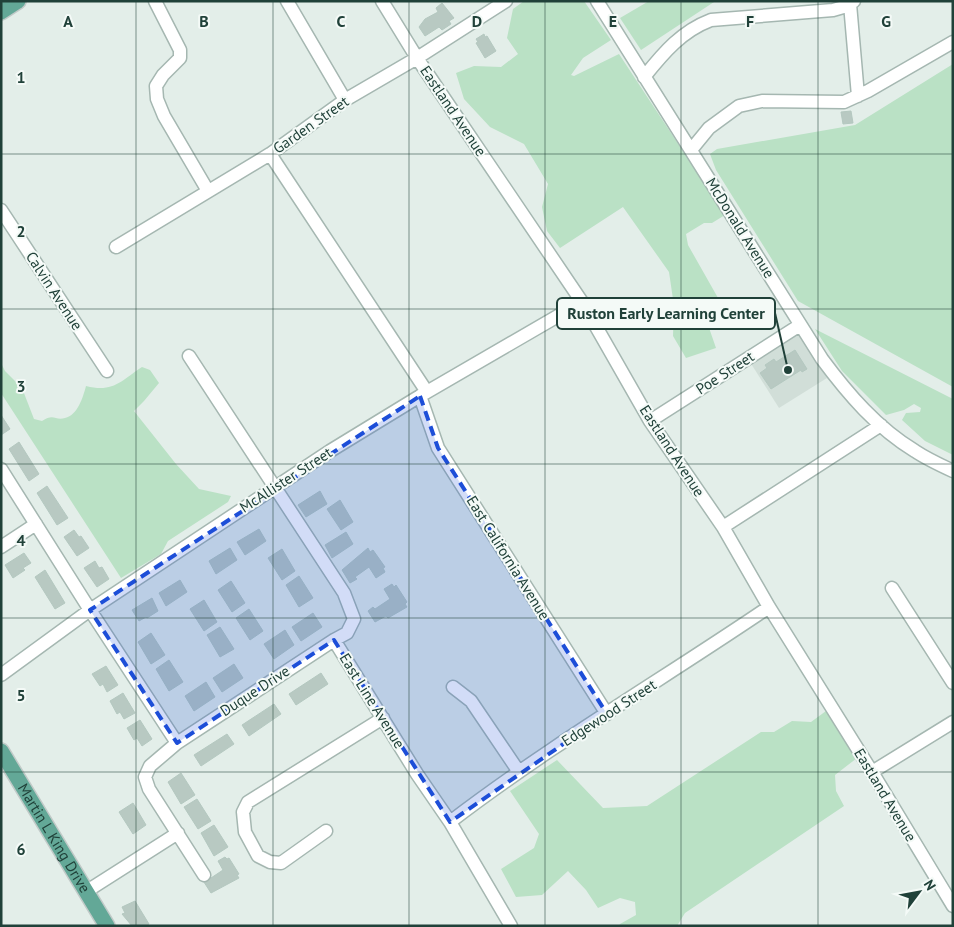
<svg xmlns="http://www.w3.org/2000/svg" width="954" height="927" font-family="'PT Sans',sans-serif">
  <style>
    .built { fill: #d1ded8 }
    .green { fill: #bae1c5 }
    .building { fill: #b8c9c2; stroke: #b4c8c0 }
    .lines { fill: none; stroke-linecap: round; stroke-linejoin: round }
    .minor-casing { stroke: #a5b7b1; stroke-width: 15 }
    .major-casing { stroke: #c1cac8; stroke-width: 18 }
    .minor { stroke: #fff; stroke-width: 12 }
    .major { stroke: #63a897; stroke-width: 15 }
    .marked { fill: #1d4ed8; fill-opacity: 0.2; stroke: #1d4ed8; stroke-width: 4; stroke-dasharray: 10 6; stroke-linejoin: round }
    .grid { fill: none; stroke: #204139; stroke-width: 1; stroke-opacity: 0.55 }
    .labels { text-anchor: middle; stroke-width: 4; stroke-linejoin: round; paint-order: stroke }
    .street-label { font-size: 15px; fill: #204139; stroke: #f4faf7 }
    .grid-label { font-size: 16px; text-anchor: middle; font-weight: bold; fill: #204139; stroke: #f4faf7; stroke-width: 4; stroke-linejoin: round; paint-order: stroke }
    .leader { fill: none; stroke: #204139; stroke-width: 2 }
    .callout-dot { fill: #204139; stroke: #f4faf7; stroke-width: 2 }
    .callout { fill: #f4faf7; stroke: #204139; stroke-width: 2 }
    .callout-label { font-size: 16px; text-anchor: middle; font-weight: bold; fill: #204139 }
  </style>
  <rect width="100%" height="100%" fill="#e3eee9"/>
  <path class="built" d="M 798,334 L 827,378 L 779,408 L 750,362 Z"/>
  <path class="green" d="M 524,1 L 584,1 L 611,40 L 583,58 L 571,75 L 574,76 L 619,54 L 725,215 L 712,223 L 704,223 L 686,234 L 688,245 L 726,312 L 707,322 L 716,348 L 686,358 L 673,336 L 674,306 L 669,272 L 623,207 L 560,248 L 547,231 L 542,207 L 548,184 L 524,144 L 490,127 L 464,99 L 456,73 L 474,66 L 501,67 L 518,54 L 507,38 L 513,9 Z
    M 649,1 L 721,1 L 714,2 L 641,50 L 620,18 Z
    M 953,64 L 953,387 L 798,301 L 716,170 L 710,154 L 717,149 L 855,125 Z
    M 815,329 L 953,399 L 953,455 L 925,441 L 902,420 L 906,413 L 920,412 L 921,408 L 914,404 L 904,410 L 886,415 L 842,371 Z
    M 1,363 L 5,371 L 22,388 L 34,419 L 42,421 C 54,413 55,421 65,418 C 78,415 83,397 86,386 C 113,393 121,381 142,367 L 150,370 L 159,383 L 144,401 L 134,411 L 176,464 L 199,489 L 231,496 L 228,502 L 168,541 L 161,554 L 121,578 L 1,393 Z
    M 826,711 L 857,758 L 835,775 L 836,791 L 844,806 L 685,913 L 677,926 L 619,926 L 620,924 L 636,915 L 635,902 L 620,898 L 598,908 L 586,890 L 568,871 L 542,895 L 516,897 L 501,869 L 534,848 L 539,834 L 510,791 L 557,760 L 603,808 L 647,806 L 761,732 L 774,732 L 792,721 L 811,722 Z"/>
  <path class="building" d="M 442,3 L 454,18 L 449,21 L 451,24 L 442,30 L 439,27 L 425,36 L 419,27 L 425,19 L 438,12 L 436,8 Z
    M 484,34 L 485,37 L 487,36 L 496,51 L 485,58 L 476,43 L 478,42 L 476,39 Z
    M 851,111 L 853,123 L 843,124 L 841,112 Z
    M 795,350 L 807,369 L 802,372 L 801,370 L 771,389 L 760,373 L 767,368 L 765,365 L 774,359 L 776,362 Z
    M 1,415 L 10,429 L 1,435 Z
    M 19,442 L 39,474 L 29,481 L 9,449 Z
    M 47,486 L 68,518 L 57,525 L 37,493 Z
    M 320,491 L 327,504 L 306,517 L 298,505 Z
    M 340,500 L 353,522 L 341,530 L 327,509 Z
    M 259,529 L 266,541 L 245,555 L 237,542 Z
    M 74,530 L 79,537 L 81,536 L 89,548 L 77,556 L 64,537 Z
    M 346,532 L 353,544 L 332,558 L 325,545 Z
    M 230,548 L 237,560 L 216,574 L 209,561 Z
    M 368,548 L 370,552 L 373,550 L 385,567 L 383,568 L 385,572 L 376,578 L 369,567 L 355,577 L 357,579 L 350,583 L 342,570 Z
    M 282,549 L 295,571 L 282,580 L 268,558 Z
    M 24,553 L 31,563 L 23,568 L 25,570 L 13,578 L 5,565 Z
    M 95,561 L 99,568 L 102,567 L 109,579 L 97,587 L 84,568 Z
    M 45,570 L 65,603 L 55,609 L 35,577 Z
    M 299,576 L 313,598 L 299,607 L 286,585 Z
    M 180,580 L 187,592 L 166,606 L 159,593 Z
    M 231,581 L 245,603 L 232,612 L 218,590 Z
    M 392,584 L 394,587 L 396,585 L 407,602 L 405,604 L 407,607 L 388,618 L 386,616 L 375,622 L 368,611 L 373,607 L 375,609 L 390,599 L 384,589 Z
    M 152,598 L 158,611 L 147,618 L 146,617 L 139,621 L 132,610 Z
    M 204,600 L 217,622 L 204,631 L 190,609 Z
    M 249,609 L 263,631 L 250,640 L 236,618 Z
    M 313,613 L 322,627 L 301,641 L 292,627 Z
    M 220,627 L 234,649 L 220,657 L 207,635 Z
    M 285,630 L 294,645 L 274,659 L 264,644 Z
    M 151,633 L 165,655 L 151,664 L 138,642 Z
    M 169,660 L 183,682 L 169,691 L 156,669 Z
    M 234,664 L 243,678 L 222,692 L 213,678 Z
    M 106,666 L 118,685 L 107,692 L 103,684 L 100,686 L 92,674 Z
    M 321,673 L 328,684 L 296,705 L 289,694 Z
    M 206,682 L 215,697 L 194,711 L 185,696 Z
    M 123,693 L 135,713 L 124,719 L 120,712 L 117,714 L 110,701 Z
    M 274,704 L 281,714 L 249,736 L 242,725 Z
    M 140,720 L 152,739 L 142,746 L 137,738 L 134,740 L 127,728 Z
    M 227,734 L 234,744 L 201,766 L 194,755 Z
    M 181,773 L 195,795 L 181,804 L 168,782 Z
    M 197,799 L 211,821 L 198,829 L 184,807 Z
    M 133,803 L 146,825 L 133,834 L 119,812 Z
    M 214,825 L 228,847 L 214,856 L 201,833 Z
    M 225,857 L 227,859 L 229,858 L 239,874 L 237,875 L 239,878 L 211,893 L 202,879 L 209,874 L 211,878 L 223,870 L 218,861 Z
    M 135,901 L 149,924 L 146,926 L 132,926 L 122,914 L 125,913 L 122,907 Z"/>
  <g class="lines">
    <g class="minor-casing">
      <path id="minor" d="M 155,1 L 180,50 L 180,58 L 163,75 L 156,86 L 157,99 L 164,116 L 208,191
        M 287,1 L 345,100
        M 382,1 L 417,58 L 582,302 L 650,421 L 723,527 L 769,607 L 872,772 L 953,906
        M 597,1 L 822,359 C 848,394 877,428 915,451 C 927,459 940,465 953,471
        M 850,4 L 858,96
        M 644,77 C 664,52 682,31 711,20 L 833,10 L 847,6 L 854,1
        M 691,150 L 709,128 L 739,106 L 762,101 L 844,102 L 868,91 L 953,42
        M 270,154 L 427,392
        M 1,210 L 107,371
        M 116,247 L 270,154 L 345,100 L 417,58 L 506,1
        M 189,356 L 344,593 L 354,619 L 347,633 L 334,640 L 177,743 L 150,766 L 145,777 L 149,789 L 204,875
        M 420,396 L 438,448 L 607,714
        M 650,421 L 800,325
        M 1,469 L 90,610 L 177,743
        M 723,527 L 881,425
        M 1,547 L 36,524
        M 892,588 L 953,683
        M 334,640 L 417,774 L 450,822 L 511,926
        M 1,675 L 90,610 L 330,451 L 420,396 L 582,302
        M 453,687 L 471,701 L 519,772
        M 872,772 L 953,722
        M 450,822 C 552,744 663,679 769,607
        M 326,831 L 281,863 L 270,862 L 258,856 L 245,832 L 243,812 L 248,802 L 383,718
        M 87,891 L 178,833"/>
    </g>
    <g class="major-casing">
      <g id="major">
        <path d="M 1,12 L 18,1"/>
        <path id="s1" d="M 1,751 L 107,926"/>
      </g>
    </g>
    <use href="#minor" class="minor"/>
    <use href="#major" class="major"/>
  </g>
  <path class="marked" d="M 420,396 L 438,448 L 607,714 L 450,822 L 334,640 L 177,743 L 90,610 Z"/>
  <path class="grid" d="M 136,1 L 136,926M 273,1 L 273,926M 409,1 L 409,926M 545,1 L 545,926M 681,1 L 681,926M 818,1 L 818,926M 1,154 L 953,154M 1,309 L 953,309M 1,464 L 953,464M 1,618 L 953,618M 1,772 L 953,772"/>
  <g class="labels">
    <g class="street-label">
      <text transform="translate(453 111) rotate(56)" y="5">Eastland Avenue</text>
      <text transform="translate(311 125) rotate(-35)" y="5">Garden Street</text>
      <text transform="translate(740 228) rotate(58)" y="5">McDonald Avenue</text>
      <text transform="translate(54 291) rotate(57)" y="5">Calvin Avenue</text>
      <text transform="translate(725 373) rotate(-33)" y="5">Poe Street</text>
      <text transform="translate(672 451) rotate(57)" y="5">Eastland Avenue</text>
      <text transform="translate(286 480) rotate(-33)" y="5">McAllister Street</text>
      <text transform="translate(508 558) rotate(58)" y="5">East California Avenue</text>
      <text transform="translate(255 691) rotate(-33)" y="5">Duque Drive</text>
      <text transform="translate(372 701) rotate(58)" y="5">East Line Avenue</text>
      <text transform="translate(609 713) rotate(-33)" y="5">Edgewood Street</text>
      <text transform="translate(885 795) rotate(59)" y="5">Eastland Avenue</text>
      <text dy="5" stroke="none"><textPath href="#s1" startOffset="102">Martin L King Drive</textPath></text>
    </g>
  </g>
  <g class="grid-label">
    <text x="68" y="27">A</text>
    <text x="204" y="27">B</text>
    <text x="341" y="27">C</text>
    <text x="477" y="27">D</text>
    <text x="613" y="27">E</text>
    <text x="750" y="27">F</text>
    <text x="886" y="27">G</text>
    <text x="21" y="83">1</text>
    <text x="21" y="237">2</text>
    <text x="21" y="392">3</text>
    <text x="21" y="546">4</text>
    <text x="21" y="701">5</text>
    <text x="21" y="855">6</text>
  </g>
  <path class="leader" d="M788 370L775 313"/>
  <circle class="callout-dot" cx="788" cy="370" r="5"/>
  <rect class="callout" x="557" y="298" width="218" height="31" rx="5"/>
  <g class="callout-label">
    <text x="666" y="319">Ruston Early Learning Center</text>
  </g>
  <rect width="954" height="927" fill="none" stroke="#204139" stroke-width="5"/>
  <g transform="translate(919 892) rotate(58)" stroke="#f4faf7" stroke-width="4" paint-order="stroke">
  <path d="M0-4L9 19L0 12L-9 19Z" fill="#204139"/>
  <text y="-8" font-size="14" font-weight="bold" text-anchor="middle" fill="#204139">N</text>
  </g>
</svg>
